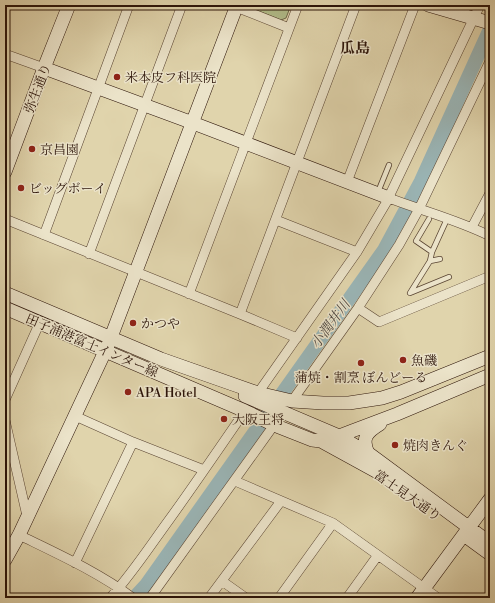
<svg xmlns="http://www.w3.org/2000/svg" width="495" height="603" font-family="'Libre Bodoni','Noto Serif JP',serif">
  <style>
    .green { fill: #b1bd8a; stroke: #6e684a }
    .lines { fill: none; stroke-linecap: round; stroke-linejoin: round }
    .river { stroke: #9ab5b6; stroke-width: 14 }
    .lane-casing { stroke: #594432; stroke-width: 6 }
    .street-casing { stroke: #594432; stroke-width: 10 }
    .secondary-casing { stroke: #2c1409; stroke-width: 14 }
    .lane { stroke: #ebe3c9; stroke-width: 4.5 }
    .street { stroke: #ebe3c9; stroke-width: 9 }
    .secondary { stroke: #ebe3c9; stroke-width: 13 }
    .poi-dot { fill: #8f2418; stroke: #ebe3c9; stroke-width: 1.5 }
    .labels { text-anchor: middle; stroke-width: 3; stroke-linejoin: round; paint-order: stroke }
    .poi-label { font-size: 13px; fill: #2c1409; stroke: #ebe3c9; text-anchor: start }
    .street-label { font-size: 13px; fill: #2c1409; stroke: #ebe3c9 }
    .water-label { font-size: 14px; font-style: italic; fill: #524c46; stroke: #ebe3c9 }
    .quarter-label { font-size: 15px; font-weight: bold; fill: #2c1409; stroke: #ebe3c9 }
  </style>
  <rect width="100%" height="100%" fill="#e0d4ac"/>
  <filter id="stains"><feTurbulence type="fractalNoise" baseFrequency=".005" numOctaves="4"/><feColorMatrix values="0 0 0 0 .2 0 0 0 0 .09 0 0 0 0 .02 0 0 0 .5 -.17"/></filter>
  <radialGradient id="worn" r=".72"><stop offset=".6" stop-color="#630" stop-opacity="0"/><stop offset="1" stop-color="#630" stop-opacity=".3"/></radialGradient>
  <path class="green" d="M 245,5 L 291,5 L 286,18 L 281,20 L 246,6 Z"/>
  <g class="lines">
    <path class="river" d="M 134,598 L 146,585 L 384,250 L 421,181 L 490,29"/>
    <g class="lane-casing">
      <path id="lane" d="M 378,192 L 389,165
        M 429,219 L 416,241 L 432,252
        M 447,219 L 432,252 L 430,261 L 410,293 L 449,277
        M 430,261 L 440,259"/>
    </g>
    <g class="street-casing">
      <path id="street" d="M 236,7 L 289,28
        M 5,54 L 44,68
        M 347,182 L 415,5
        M 389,198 C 423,211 458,220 490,236
        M 5,219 L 240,314 L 297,338
        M 276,220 L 357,252
        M 472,227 L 490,193
        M 44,235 L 129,5
        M 89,254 L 182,5
        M 189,294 L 298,5
        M 358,308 L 379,322 L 490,276
        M 240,314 L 356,5
        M 258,393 L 357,252 L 386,203 L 480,5
        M 5,400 L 40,322
        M 292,401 L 358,308 L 399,245 L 419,209 L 490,61
        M 75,416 L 133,442 L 204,470
        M 5,420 L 27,516
        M 235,481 L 333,523 L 438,598
        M 19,535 C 58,554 98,572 133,598
        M 75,563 L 133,442
        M 222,581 L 246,598
        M 110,598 C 132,574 150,546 169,520 C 195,484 220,447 245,411
        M 150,598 L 274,425
        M 209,598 L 281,501
        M 279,598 L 333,523
        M 347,598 L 378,555"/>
    </g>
    <g class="secondary-casing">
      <path id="secondary" d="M 428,5 L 490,23
        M 44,68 L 193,123 L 389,198
        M 5,172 L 44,68 L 69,5
        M 5,293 L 161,359 L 258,393 L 292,401 L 323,403 L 349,403 L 382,398 L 401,392 L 490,356
        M 5,308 L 245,411 L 274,425 L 312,440 L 321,441 L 339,436 L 352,431 L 397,414 L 490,375
        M 245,396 L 339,436 L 368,453 L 490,543
        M 321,441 L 383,475 L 408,494
        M 368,453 C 361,438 367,432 380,424
        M 464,535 L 490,554
        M 5,560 L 19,535 L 108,345 L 237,5
        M 417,598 L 490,499"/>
    </g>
    <use href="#lane" class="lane"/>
    <use href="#street" class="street"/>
    <use href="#secondary" class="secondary"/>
  </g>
  <g class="poi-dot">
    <circle cx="117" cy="77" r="4"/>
    <circle cx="32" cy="149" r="4"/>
    <circle cx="21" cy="188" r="4"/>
    <circle cx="133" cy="323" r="4"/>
    <circle cx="403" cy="360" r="4"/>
    <circle cx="361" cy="363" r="4"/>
    <circle cx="128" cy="392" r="4"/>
    <circle cx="224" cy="419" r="4"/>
    <circle cx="395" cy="445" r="4"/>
  </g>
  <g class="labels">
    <g class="poi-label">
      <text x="125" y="82">米本皮フ科医院</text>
      <text x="40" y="154">京昌園</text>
      <text x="29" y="193">ビッグボーイ</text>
      <text x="141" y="328">かつや</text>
      <text x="411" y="365">魚磯</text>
      <text x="361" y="382" text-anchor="middle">蒲焼・割烹 ぼんどーる</text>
      <text x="136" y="397">APA Hotel</text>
      <text x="232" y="424">大阪王将</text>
      <text x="403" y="450">焼肉きんぐ</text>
    </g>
    <g class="street-label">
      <text transform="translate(37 88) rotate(-69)" y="5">弥生通り</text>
      <text transform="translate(92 345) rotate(23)" y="5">田子浦港富士インター線</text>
      <text transform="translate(408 495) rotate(35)" y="5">富士見大通り</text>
    </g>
    <g class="water-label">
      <text transform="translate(330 324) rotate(-54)" y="5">小潤井川</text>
    </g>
    <g class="quarter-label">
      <text x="355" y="53">瓜島</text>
    </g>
  </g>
  <rect width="495" height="603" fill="none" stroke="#e0d4ac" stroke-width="20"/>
  <rect x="6" y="6" width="483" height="591" fill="none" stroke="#2c1409" stroke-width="2"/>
  <rect x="10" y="10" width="475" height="583" fill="none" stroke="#2c1409"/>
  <rect width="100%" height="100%" filter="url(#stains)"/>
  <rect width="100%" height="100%" fill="url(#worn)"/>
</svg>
